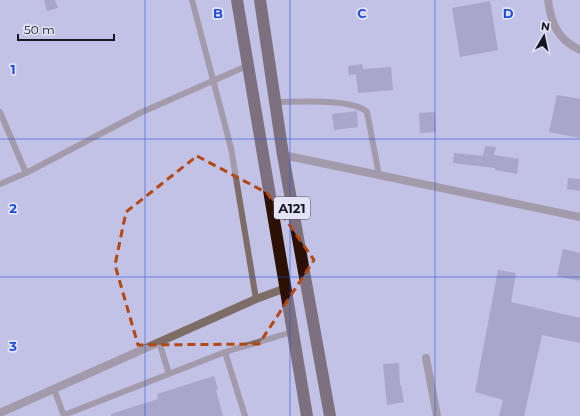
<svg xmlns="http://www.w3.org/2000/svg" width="580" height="416" font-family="Montserrat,sans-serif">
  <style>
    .building { fill: #8785a8 }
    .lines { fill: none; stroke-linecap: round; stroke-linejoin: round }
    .lane { stroke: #7d6d66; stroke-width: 6 }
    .street { stroke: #7d6d66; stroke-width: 8 }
    .highway { stroke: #2c1003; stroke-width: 12 }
    .marked { fill: none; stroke: #b44812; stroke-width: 3; stroke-dasharray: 8 5; stroke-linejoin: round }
    .grid { fill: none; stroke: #1d4ed8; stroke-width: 1; stroke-opacity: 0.55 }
    .labels { text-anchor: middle; stroke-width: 3.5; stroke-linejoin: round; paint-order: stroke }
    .shield { fill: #e4e3f6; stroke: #545463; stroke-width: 1 }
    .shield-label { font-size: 13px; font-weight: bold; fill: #171724 }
    .grid-label { font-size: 13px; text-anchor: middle; font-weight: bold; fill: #1d4ed8; stroke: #e4e3f6; stroke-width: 3.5; stroke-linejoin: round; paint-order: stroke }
  </style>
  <rect width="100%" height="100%" fill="#c2c1e6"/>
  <path class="building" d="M 44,0 L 55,0 L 58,8 L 47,11 Z
    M 490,1 L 498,50 L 460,57 L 452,8 Z
    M 362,64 L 363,69 L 391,67 L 393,90 L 358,93 L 356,74 L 349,75 L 348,66 Z
    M 557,95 L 580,99 L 580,138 L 549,132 Z
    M 357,111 L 358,127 L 334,130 L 332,114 Z
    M 435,112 L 436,132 L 420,133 L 419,113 Z
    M 485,146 L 496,147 L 494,155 L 519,159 L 517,174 L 495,170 L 495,168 L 453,163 L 454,153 L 483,156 Z
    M 568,178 L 580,179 L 580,191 L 567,189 Z
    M 563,249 L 580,253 L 580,281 L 557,276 Z
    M 498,270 L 516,273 L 511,302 L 580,318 L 580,343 L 542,335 L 524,416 L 499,416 L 503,400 L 475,392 Z
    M 399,363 L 400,385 L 401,385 L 404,402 L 387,405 L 383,364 Z
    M 214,376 L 218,389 L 216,390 L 223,416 L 111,416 L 111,414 L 158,399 L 157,394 Z"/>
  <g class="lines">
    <path class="lane" d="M 192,0 L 231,148 L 256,299
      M 276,102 C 298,102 352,98 367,112 L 379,175
      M 0,112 L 26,173
      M 0,184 L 26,173 L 142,112 L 249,65
      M 159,342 L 169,374
      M 225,352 L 245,416
      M 54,389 L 64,416
      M 64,415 L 225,352 L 292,332"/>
    <path class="street" d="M 548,0 C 551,23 557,39 580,50
      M 283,155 L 580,217
      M 426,358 L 437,416
      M 0,413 L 256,299 L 286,288"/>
    <path class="highway" d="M 237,0 L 307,416
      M 260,0 L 283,155 L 330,416"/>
  </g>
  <path d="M0 0H580V416H0ZM 197,156 L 267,193 L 314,260 L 259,344 L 138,345 L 115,265 L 126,212 Z" fill="#c2c1e6" fill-opacity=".55" fill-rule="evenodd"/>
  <path class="marked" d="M 197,156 L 267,193 L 314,260 L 259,344 L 138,345 L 115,265 L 126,212 Z"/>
  <path class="grid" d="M 145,0 L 145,416M 290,0 L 290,416M 435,0 L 435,416M 0,139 L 580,139M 0,277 L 580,277"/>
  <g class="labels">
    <rect class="shield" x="274" y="197" width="36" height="22" rx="3"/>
    <g class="shield-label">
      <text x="292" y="213">A121</text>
    </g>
  </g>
  <g class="grid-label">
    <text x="218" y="18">B</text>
    <text x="362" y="18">C</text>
    <text x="508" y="18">D</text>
    <text x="13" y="74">1</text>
    <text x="13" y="213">2</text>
    <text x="13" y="351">3</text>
  </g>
  <g transform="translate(544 36) rotate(9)" stroke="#e4e3f6" stroke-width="3" paint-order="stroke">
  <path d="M0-3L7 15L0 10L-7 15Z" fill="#171724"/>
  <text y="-6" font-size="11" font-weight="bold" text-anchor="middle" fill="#171724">N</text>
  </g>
  <path d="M18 34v6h96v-6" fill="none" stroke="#171724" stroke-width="2"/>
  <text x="24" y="34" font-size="12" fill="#171724" stroke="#e4e3f6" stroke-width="3" paint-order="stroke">50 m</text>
</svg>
